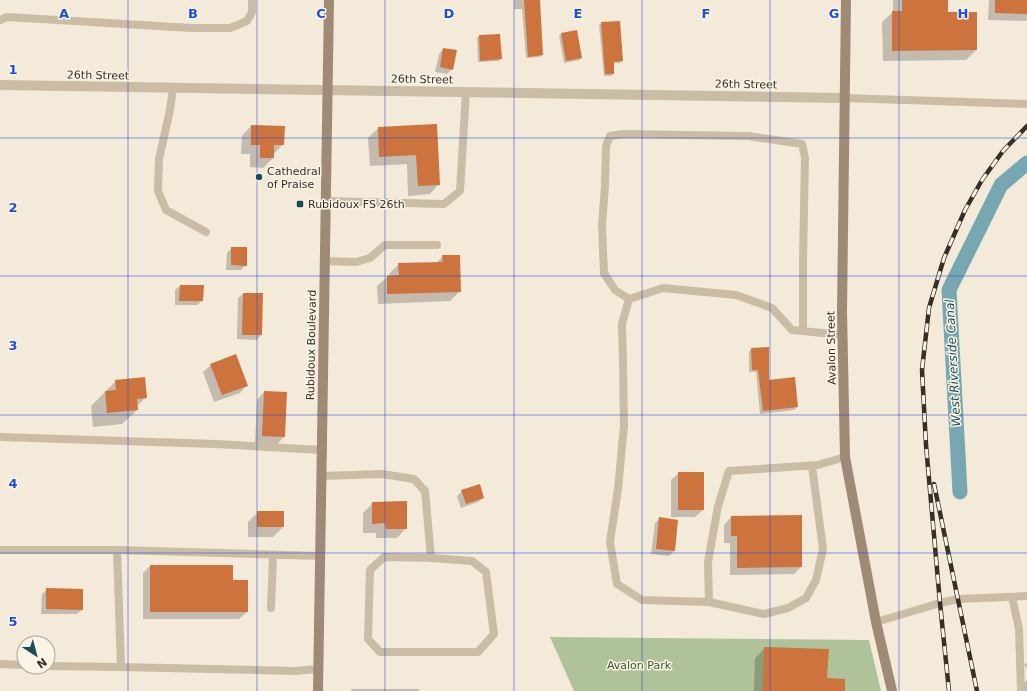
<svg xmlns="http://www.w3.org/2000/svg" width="1027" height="691" font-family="'DejaVu Sans',sans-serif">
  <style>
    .green { fill: #afc299 }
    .shadow { fill: #0003 }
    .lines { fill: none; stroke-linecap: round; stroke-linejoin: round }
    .canal { stroke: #77a7b1; stroke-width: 15 }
    .building { fill: #cc733e }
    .lane { stroke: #cbbca5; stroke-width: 8 }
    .street { stroke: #cbbca5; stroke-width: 10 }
    .secondary { stroke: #9f8a76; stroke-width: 10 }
    .rail-casing { stroke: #372e27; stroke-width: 4.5 }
    .rail { stroke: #faf4e6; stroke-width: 3; stroke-dasharray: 9; stroke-linecap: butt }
    .grid { fill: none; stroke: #1d4ed8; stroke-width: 1; stroke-opacity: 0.55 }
    .poi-dot { fill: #1a4d5a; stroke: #faf4e6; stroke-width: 1.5 }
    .labels { text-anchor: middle; stroke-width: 3; stroke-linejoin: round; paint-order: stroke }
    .street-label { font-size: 11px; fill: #372e27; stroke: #faf4e6 }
    .poi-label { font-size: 11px; fill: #372e27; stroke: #faf4e6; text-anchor: start }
    .park-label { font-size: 11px; fill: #405629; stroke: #faf4e6 }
    .water-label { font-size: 12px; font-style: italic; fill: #1a4d5a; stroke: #faf4e6 }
    .grid-label { font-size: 13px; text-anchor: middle; font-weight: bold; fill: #1d4ed8; stroke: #faf4e6; stroke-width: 3; stroke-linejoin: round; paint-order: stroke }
  </style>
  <rect width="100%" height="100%" fill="#f3eada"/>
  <path class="green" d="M 550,637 L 869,640 L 881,691 L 574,691 Z"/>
  <path class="shadow" d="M 514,0 L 539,0 L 542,55 L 540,57 L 526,58 L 522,9 L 514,9 Z
    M 893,0 L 947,0 L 947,13 L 976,50 L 966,60 L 883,61 L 882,22 L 893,12 Z
    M 989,0 L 1027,0 L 1027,21 L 988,20 Z
    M 602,23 L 622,61 L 620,63 L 613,63 L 613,74 L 611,76 L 604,76 L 599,25 Z
    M 561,34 L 581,58 L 579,60 L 564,63 L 559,36 Z
    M 479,36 L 501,59 L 498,61 L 478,62 L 477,38 Z
    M 443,49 L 452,69 L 447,74 L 435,72 L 439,54 Z
    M 436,125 L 439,184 L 430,194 L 408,196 L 407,164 L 370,166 L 368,138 L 378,128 Z
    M 251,126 L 283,144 L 273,155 L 273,158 L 263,168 L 250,167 L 250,154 L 241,154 L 242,136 Z
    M 232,248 L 246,265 L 241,270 L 226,270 L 227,253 Z
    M 443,256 L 460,291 L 450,301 L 378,304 L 377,286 L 387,277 L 389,277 L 389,274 L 399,264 L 436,263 Z
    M 180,286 L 202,301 L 197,305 L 175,305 L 175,290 Z
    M 243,294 L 261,335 L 257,340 L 237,339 L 238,298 Z
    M 752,349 L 768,381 L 797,407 L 794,410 L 760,414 L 756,372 L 749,372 L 749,351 Z
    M 211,365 L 247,385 L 240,393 L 214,402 L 203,372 Z
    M 116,381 L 146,397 L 136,407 L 137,410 L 122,424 L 93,427 L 91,406 Z
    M 264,392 L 284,437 L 277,444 L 255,443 L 257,400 Z
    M 679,473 L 703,510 L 695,517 L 671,517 L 671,480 Z
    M 462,491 L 483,498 L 478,502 L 461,508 L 457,496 Z
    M 373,503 L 406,528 L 397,538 L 376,538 L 376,533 L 363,533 L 363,513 Z
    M 258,512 L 283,512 L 283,527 L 273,537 L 248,537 L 248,522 Z
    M 731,517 L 801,567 L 794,574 L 730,575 L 730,543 L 724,543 L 724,525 Z
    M 659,519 L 677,521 L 674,551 L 669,556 L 651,554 L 655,523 Z
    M 150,566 L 232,581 L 247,581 L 247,612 L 239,619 L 143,619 L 143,573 Z
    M 47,589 L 82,610 L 77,614 L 41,614 L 42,594 Z
    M 765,648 L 826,679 L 844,691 L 754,691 L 755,658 Z
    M 1027,662 L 1027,669 L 1024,665 Z
    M 1027,680 L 1027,691 L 1022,691 L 1019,687 Z
    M 352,689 L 419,689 L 419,691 L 350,691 Z"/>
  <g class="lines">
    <path class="canal" d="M 960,492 L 949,290 L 1001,185 L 1027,163"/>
  </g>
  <path class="building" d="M 524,0 L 540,0 L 543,55 L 528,57 Z
    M 902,0 L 948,0 L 948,12 L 977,12 L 977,50 L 892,51 L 892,11 L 902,11 Z
    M 995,0 L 1027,0 L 1027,14 L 995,13 Z
    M 620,21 L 623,61 L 614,62 L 614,74 L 605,74 L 601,22 Z
    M 577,30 L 582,58 L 566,61 L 561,33 Z
    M 500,34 L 502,59 L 480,61 L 479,35 Z
    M 443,48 L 457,50 L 453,70 L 440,67 Z
    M 437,124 L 440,185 L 418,186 L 416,155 L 379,157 L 378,127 Z
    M 251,125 L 285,126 L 284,145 L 274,145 L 274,158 L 260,158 L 260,145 L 251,145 Z
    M 231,247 L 247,247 L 247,266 L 231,265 Z
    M 442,255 L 460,255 L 461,292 L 387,294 L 387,276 L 399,275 L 398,263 L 443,262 Z
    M 180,285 L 204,285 L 203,301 L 179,301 Z
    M 243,293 L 263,293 L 262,335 L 242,335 Z
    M 769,347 L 769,380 L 795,377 L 798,407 L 763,411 L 758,370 L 752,370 L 751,348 Z
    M 236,354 L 248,386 L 222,395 L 210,364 Z
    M 145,377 L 147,398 L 137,399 L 138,410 L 107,413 L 105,391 L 116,390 L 115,380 Z
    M 264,391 L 287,392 L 285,437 L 262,436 Z
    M 678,472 L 704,472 L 704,510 L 678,510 Z
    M 480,484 L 484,498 L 466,504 L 461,490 Z
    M 407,501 L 407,529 L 386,529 L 385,523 L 372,524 L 372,502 Z
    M 257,511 L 284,511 L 284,527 L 257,527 Z
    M 802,515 L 802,567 L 737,568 L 737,536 L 731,536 L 731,516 Z
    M 659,517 L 678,520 L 675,551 L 656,549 Z
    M 150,565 L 233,565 L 233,580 L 248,580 L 248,612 L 150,612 Z
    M 46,588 L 83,589 L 83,610 L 46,609 Z
    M 764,647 L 829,649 L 827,678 L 845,679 L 845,691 L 763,691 Z"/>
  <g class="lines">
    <path class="lane" d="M 0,20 L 7,17 L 192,28 L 230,28 L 247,21 L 252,12 L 252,0
      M 173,88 L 170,110 L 159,159 L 158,191 L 166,210 L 206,232
      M 844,98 L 1027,104
      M 326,201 L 444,204 L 460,191 L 466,92
      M 325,261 L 356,262 L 370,258 L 385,245 L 437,245
      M 629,299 L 615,290 L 604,273 L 602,225 L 605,186 L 606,146 L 610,136 L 623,134 L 748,136 L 802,144 L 805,158 L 803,261 L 803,331
      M 0,437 L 216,444 L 322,450
      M 812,466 L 823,549 L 816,580 L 806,598 L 788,608 L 764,614 L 709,602 L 708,562 L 718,506 L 729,471 L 818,465 L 845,457
      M 321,476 L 382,474 L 414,479 L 425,491 L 431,558
      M 0,550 L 117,550
      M 384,557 L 431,558 L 472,561 L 486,572 L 494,634 L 478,652 L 380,652 L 368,639 L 370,570 Z
      M 1012,597 L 1019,629 L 1021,691
      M 709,602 L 642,600 L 617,584 L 610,542 L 618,489 L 624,426 L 623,362 L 622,324 L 629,299 L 663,288 L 736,295 L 772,308 L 792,330 L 843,335
      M 271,608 L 273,555
      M 876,622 L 940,603 L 958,599 L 1027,596
      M 0,664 L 24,665
      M 48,666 L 121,667
      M 318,669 L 295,671 L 121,667 L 117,550 L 320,556"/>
    <path class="street" d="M 0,85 L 844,98"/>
    <path class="secondary" d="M 846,0 L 842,311 L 845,457 L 876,622 L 892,691
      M 318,691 L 329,0"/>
    <g class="rail-casing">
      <path id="rail" d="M 934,484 L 977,691
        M 949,691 L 940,603 L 926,445 L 922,370 L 929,308 L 944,258 L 965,210 L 982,180 L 1003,151 L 1027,126"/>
    </g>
    <use href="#rail" class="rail"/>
  </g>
  <path class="grid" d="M 128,0 L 128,691M 257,0 L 257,691M 385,0 L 385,691M 514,0 L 514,691M 642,0 L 642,691M 770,0 L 770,691M 899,0 L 899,691M 0,138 L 1027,138M 0,276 L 1027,276M 0,415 L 1027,415M 0,553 L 1027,553"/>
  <g class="poi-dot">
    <circle cx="259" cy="177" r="4"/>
    <rect x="296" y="200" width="8" height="8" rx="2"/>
  </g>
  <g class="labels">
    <g class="street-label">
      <text transform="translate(98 75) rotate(1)" y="4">26th Street</text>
      <text transform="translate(422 79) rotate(1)" y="4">26th Street</text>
      <text transform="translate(746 84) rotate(1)" y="4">26th Street</text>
      <text transform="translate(311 345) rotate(-89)" y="4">Rubidoux Boulevard</text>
      <text transform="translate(831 348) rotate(-91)" y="4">Avalon Street</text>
    </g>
    <g class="poi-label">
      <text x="267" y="175">Cathedral<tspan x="267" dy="13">of Praise</tspan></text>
      <text x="308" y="208">Rubidoux FS 26th</text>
    </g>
    <g class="park-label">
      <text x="639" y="669">Avalon Park</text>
    </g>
    <g class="water-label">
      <text transform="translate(953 363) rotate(-93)" y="4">West Riverside Canal</text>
    </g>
  </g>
  <g class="grid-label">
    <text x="64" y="18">A</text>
    <text x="193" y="18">B</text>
    <text x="321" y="18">C</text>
    <text x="449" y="18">D</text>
    <text x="578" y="18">E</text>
    <text x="706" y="18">F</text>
    <text x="834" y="18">G</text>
    <text x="963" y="18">H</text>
    <text x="13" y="74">1</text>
    <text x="13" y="212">2</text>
    <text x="13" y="350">3</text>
    <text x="13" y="488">4</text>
    <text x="13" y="626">5</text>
  </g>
  <g transform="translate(36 655) rotate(144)"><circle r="19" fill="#faf4e6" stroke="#aca59a"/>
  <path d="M0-3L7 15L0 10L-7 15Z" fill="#1a4d5a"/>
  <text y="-6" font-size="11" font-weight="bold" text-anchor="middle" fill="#372e27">N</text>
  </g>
</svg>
